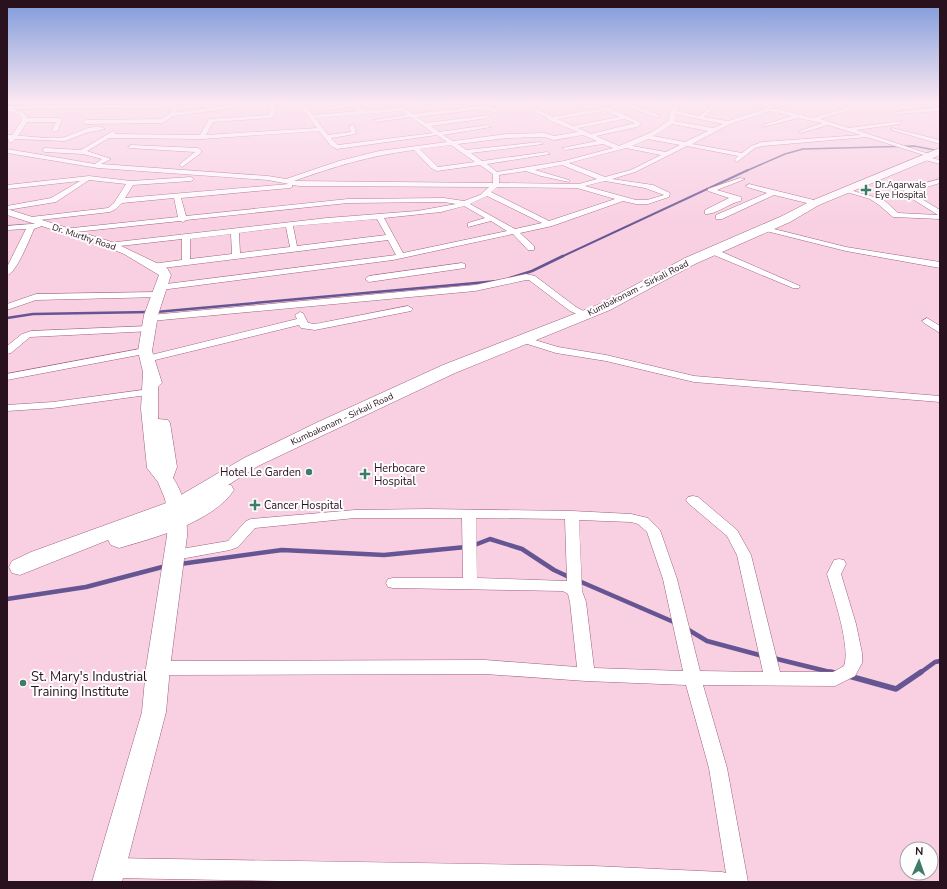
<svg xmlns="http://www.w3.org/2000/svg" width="947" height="889" font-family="'Nunito Sans',sans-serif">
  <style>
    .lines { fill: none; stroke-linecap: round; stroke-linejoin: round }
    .stream-far4 { stroke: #655593; stroke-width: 1.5 }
    .stream-far3 { stroke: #655593; stroke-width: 2 }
    .stream-far2 { stroke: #655593; stroke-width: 2.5 }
    .stream-far1 { stroke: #655593; stroke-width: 4.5 }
    .stream { stroke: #655593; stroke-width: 5.5 }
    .minor-casing { stroke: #9f617f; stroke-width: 1 }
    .secondary-casing { stroke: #9f617f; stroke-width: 1 }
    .primary-casing { stroke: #9f617f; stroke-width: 1 }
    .minor { fill: #fff; fill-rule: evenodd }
    .secondary { fill: #fff; fill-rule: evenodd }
    .primary { fill: #fff; fill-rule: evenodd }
    .poi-dot { fill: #3f7c67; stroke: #fdfdfd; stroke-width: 1.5 }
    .labels { text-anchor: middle; stroke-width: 4; stroke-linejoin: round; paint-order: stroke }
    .far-poi-label { font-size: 9px; fill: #29111d; stroke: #fdfdfd; text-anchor: start }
    .far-street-label { font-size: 9px; fill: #29111d; stroke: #fdfdfd }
    .poi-label { font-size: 11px; fill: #29111d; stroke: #fdfdfd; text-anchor: start }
    .near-poi-label { font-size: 13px; fill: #29111d; stroke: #fdfdfd; text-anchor: start }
  </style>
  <rect width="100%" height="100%" fill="#f9cfe2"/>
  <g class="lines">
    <path class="stream-far4" d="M 746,171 L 785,154 L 803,149 L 914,146 L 940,151"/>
    <path class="stream-far3" d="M 561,257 L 748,170"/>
    <path class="stream-far2" d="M 510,278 L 532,271 L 563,256
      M 156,312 L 498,281
      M 7,318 L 33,314 L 150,312"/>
    <path class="stream-far1" d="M 472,546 L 490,539 L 522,549 L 554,570 L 569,577
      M 180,564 L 282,550 L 384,555 L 466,547
      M 579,581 L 676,623
      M 7,599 L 86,587 L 166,566
      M 687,629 L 707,641 L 763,656
      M 773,658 L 834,673
      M 920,673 L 935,662 L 940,661"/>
    <path class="stream" d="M 830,672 L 835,673
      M 849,676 L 896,689 L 921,672"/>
    <g class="minor-casing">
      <path id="minor" d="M 268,103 L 274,103 L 276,106 L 304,103 L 313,115 L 359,111 L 353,107 L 322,110 L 319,108 L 354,103 L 365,111 L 402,107 L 413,114 L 479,106 L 476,103 L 482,103 L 502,112 L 499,114 L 484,109 L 417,117 L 426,123 L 490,115 L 488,118 L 431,126 L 439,132 L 488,125 L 491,127 L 443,135 L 453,141 L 507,134 L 544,133 L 554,136 L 578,132 L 548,120 L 548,118 L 516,103 L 523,103 L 553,117 L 629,103 L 640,103 L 633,105 L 659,115 L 659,117 L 655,117 L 627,107 L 612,109 L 642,123 L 637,127 L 596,136 L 619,146 L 652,132 L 668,121 L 670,112 L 676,103 L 682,103 L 676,111 L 699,116 L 712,106 L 727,103 L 713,109 L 704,117 L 728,121 L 764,109 L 741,103 C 752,103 764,109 775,109 C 783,108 791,103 799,103 L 781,110 L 813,118 L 863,103 L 871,103 L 820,119 L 849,128 L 902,121 L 900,124 L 856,130 L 932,155 L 927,156 L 867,137 L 763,146 L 755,148 L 737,162 L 734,160 L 738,156 L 687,146 L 635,172 L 612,179 L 653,185 L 670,193 L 669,197 L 648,204 L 636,204 L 623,201 L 552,226 L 520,233 L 534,246 L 534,250 L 528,250 L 513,234 L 393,260 L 161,290 L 158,289 L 158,285 L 396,255 L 388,240 L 155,269 L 152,268 L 152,264 L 182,260 L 182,239 L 111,247 L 107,245 L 108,243 L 327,218 L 417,211 L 456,204 L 444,202 L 348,203 L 186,220 L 183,222 L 180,221 L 66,233 L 62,231 L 63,229 L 178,217 L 174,198 L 122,203 L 116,209 L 110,212 L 31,221 L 27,219 L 31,217 L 108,208 L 114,203 L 126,184 L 89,180 L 56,202 L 7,210 L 7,206 L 51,198 L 80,181 L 7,189 L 7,185 L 89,176 L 131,181 L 191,177 L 194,179 L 191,181 L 133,185 L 125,198 L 289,184 L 268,180 L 98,168 L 7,153 L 7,149 L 95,164 L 102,159 L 83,154 L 45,152 L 42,150 L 45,148 L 81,150 L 113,131 L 116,133 L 115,134 L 200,135 L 209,119 L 269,115 L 271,108 ZM 301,107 L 317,128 L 206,135 L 213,122 L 271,118 L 274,116 L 276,109 ZM 401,111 L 407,115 L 373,120 L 376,122 L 411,117 L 433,133 L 338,145 L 331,138 L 356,134 L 354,125 L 349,126 L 351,132 L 328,135 L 315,118 ZM 605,111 L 619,117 L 573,126 L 558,119 ZM 770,111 L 792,116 L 763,125 L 763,127 L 798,118 L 822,123 L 800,131 L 800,133 L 828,125 L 861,135 L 762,142 L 751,146 L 742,153 L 692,144 L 730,124 ZM 675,114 L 723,124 L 713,128 L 674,121 ZM 624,119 L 635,123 L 591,134 L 578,128 ZM 672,124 L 708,131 L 685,142 L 653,136 ZM 319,131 L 331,146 L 337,149 L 437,135 L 447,142 L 379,151 L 339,161 L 286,179 L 268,176 L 101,164 L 111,159 L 87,151 L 109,138 L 202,139 ZM 583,135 L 597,141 L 562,148 L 565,150 L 603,144 L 613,148 L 564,161 L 497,172 L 487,164 L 550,154 L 547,152 L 482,161 L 471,153 L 543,144 L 540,142 L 466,150 L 458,144 L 507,138 L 544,137 L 554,140 ZM 648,139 L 680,145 L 666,152 L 632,146 ZM 451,145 L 475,162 L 438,167 L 420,149 ZM 626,148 L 661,155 L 631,170 L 605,177 L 569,163 ZM 414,150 L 431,168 L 437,171 L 480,165 L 493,174 L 493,183 L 294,181 C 336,166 369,156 414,150 ZM 562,165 L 597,179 L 579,184 L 499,183 L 499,175 L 526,171 L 541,176 L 569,182 L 569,180 L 535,170 ZM 605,181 L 645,188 L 664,195 L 647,200 L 636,200 L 585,186 ZM 292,185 L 300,186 L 489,187 L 480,195 L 464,201 L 444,198 L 348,199 L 186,216 L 181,198 L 290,188 L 292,187 ZM 497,187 L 577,188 L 615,199 L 549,221 L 491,192 ZM 487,196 L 542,223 L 515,229 L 470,204 ZM 464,206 L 485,218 L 468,223 L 468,227 L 491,221 L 507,231 L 403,253 L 384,218 L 441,212 ZM 377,219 L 386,235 L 297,246 L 293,226 ZM 286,227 L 290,247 L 240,253 L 239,233 ZM 231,234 L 232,254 L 190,259 L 190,239 Z
        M 170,104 L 178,106 L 176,112 L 245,104 L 248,106 L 173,116 L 163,123 L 86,124 L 83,122 L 86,120 L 162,119 L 170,113 L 173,108 L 14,109 L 24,113 L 27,118 L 59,118 L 62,120 L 58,130 L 55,132 L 52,130 L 56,122 L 27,122 L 18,136 C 31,136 53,140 65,137 C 76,134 94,122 105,129 L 86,133 L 65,141 L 15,139 L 11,143 L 8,141 L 9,139 L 7,139 L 7,135 L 12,135 L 22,120 L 20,115 L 8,111 L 7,106 Z
        M 940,107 L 940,111 L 899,114 L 896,112 Z
        M 892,128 L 940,140 L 940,144 L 892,130 Z
        M 131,145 L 198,148 L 201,150 L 201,153 L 182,167 L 179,165 L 180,164 L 195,152 L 129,148 L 128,147 Z
        M 923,156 L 940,160 L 940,164 L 921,159 L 921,157 Z
        M 740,178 L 745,179 L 717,190 L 741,197 L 741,201 C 729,203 716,215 705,214 L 705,210 L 729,198 L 708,191 L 708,189 Z
        M 940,179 L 940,183 L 910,192 L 940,210 L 940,219 L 893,217 L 879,205 L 870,199 L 840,190 L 843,188 L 874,197 L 885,201 L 898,213 L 938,215 L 903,193 L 905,189 Z
        M 749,184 L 818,201 L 819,203 L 815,205 L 774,195 L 722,219 L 716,219 L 716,215 L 767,193 L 747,187 L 746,186 Z
        M 31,224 L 38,224 L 42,226 L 34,229 C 30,238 16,274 7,275 L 7,267 L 26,229 L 7,230 L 7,226 Z
        M 762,226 L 846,247 L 940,262 L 940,268 L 846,251 L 762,230 Z
        M 709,249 L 715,249 L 800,286 L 799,288 L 793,288 L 709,253 Z
        M 462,263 L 465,264 L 465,268 L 369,282 L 365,279 L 369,276 Z
        M 526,274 L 535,276 L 576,307 L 591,315 L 586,318 L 570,311 L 529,280 L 526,280 L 475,291 L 151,321 L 146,318 L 151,315 L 475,285 Z
        M 158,292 L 161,293 L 161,297 L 36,300 L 7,310 L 7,304 L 36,294 Z
        M 408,306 L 413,309 L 411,311 L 315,330 L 301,328 L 299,325 L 147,362 L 142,359 L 143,357 L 297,319 L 295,315 L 300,312 L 303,313 L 308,323 L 315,324 Z
        M 927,318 L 940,326 L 940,333 L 924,323 L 922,321 Z
        M 149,326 L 152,327 L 154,329 L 152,331 L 30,337 L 11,353 L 7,354 L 7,346 L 22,334 L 31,331 Z
        M 525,337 L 558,347 L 606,355 L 694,376 L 940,396 L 940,402 L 694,382 L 606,361 L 556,353 L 521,342 L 520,340 Z
        M 145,348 L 150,351 L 149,353 L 7,380 L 7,374 Z
        M 150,389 L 154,390 L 155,392 L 154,394 L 53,408 L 7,411 L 7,405 L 53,402 Z
        M 693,496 L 698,497 L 737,530 L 751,555 L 780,672 L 833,672 L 844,666 C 851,647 833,594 827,574 L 834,560 L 839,559 L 844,560 L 846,564 L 841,574 L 856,624 L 862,653 L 862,663 L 855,676 L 835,686 L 703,685 L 727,768 L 748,882 L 336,882 L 111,878 L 104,875 L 101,868 L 104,861 L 111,858 L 594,866 L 722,872 L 726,873 L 709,768 L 686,685 L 586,681 L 485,674 L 158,675 L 152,673 L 150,668 L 152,663 L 158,661 L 485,660 L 577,667 L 570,602 L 568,594 L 563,591 L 393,588 L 388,587 L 386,583 L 388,579 L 393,578 L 463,578 L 462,518 L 355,518 L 255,528 L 238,547 L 230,550 L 175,560 L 170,558 L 168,555 L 170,552 L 175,550 L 228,541 L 246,521 L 251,519 L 355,510 L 427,509 L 572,511 L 631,514 L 648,518 L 660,530 L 677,579 L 700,671 L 763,672 L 737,555 L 727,536 L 688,503 L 686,500 L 688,497 ZM 476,518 L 565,519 L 567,581 L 477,578 ZM 579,520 L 631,522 L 638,524 L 647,532 L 663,579 L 683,671 L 594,668 L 586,602 L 582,591 Z"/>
    </g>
    <g class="secondary-casing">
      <path id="secondary" d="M 7,209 L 115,243 L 167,268 L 171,275 L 158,315 L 152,351 L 162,383 L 158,387 L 158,419 L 168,420 L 170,423 L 177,467 L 173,478 C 185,495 187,516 187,536 L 170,668 L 166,712 L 122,882 L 92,882 L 142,712 L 146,668 L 167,536 L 168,518 L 165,499 L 158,482 L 147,468 L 141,409 L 143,372 L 138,351 L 144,315 L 159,275 L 124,254 L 107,247 L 7,215 Z"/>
    </g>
    <g class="primary-casing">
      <path id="primary" d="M 940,148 L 940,155 L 819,205 L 790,222 L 695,264 L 610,310 L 455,373 L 258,466 L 228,485 L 231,485 L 234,490 C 213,522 154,538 119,548 L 111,545 L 108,540 L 20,575 L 12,573 L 9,567 L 12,561 L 31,552 L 169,502 L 244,458 L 318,422 L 443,365 L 600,304 L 685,258 L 782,216 L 811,201 Z"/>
    </g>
    <use href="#minor" class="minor"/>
    <use href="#secondary" class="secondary"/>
    <use href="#primary" class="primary"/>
  </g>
  <linearGradient id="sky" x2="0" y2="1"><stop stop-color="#7e9ada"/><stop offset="0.45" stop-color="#fce9f2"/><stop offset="1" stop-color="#fce9f2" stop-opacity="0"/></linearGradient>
  <rect width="947" height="228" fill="url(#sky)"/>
  <g class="poi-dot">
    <path d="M864 184h4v4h4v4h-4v4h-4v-4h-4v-4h4z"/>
    <circle cx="309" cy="472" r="4"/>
    <path d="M363 468h4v4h4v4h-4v4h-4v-4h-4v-4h4z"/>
    <path d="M253 499h4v4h4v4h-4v4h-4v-4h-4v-4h4z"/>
    <circle cx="23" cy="683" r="4"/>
  </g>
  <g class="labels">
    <g class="far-poi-label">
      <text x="875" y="188">Dr.Agarwals<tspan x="875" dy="10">Eye Hospital</tspan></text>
    </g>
    <g class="far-street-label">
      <text transform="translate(84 237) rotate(18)" y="3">Dr. Murthy Road</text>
      <text transform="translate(638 288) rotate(-27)" y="3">Kumbakonam - Sirkali Road</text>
      <text transform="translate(342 419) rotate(-25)" y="3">Kumbakonam - Sirkali Road</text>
    </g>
    <g class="poi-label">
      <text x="374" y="472">Herbocare<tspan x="374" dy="13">Hospital</tspan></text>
      <text x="301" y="476" text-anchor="end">Hotel Le Garden</text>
      <text x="264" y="509">Cancer Hospital</text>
    </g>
    <g class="near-poi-label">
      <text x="31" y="681">St. Mary's Industrial<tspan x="31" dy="15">Training Institute</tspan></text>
    </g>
  </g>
  <rect width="947" height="889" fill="none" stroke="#29111d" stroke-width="16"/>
  <g transform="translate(919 861) rotate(2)"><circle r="19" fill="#fdfdfd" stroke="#a89fa3"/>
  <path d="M0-3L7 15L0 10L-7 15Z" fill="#3f7c67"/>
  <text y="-6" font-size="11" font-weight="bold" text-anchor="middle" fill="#29111d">N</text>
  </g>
</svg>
